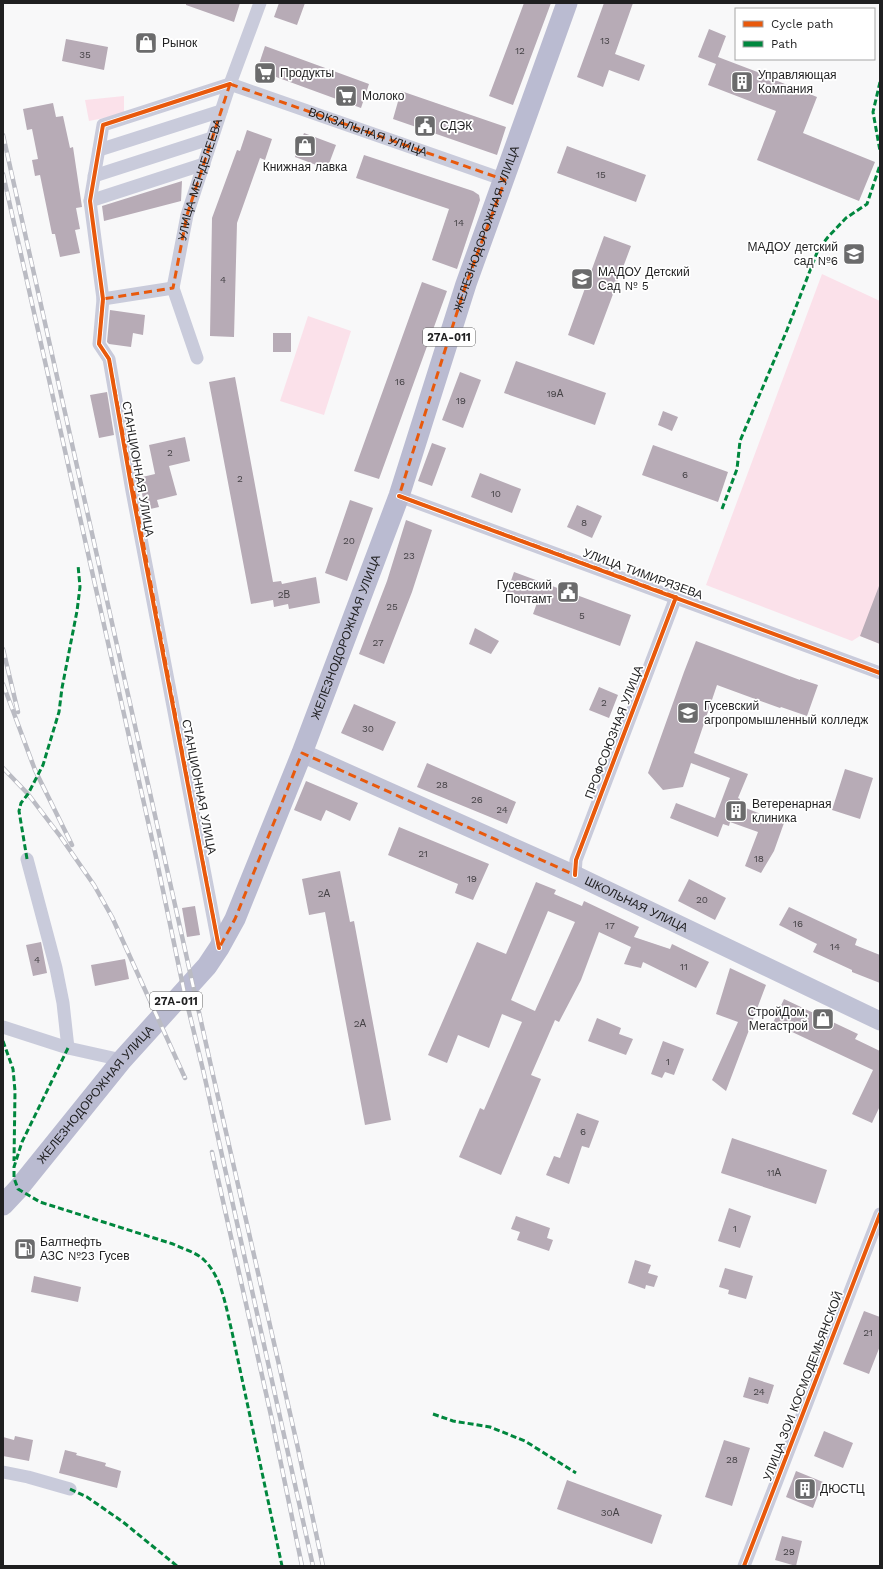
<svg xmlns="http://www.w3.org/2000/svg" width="883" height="1569" font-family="'Work Sans',sans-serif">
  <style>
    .grass { fill: #fbe1ea }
    .building { fill: #b7abb6; fill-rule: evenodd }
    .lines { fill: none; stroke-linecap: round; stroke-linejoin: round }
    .minor { stroke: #c9cbdb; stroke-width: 13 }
    .secondary { stroke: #c0c2d5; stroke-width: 19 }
    .primary { stroke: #babbd1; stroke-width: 21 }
    .rail-casing { stroke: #babbc3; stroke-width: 4.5 }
    .rail { stroke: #fff; stroke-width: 3; stroke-dasharray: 9; stroke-linecap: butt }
    .quiet { stroke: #00873e; stroke-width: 3; stroke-dasharray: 6 3; stroke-linecap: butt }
    .cycleway-casing { stroke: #fff; stroke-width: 6 }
    .cycleway { stroke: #e8590c; stroke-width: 4 }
    .marked { fill: none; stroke: #e8590c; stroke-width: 3; stroke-dasharray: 8 5; stroke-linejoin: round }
    .labels { text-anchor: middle; stroke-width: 3.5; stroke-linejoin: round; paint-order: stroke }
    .number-label { font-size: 10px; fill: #454246 }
    .shield { fill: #fff; stroke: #626263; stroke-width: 1 }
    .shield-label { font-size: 11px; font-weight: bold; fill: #1f1f20 }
    .poi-label { font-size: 12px; fill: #1f1f20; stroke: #fff; text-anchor: start }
    .street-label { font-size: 12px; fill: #1f1f20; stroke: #fff }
  </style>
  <rect width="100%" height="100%" fill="#f8f8f9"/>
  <path class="grass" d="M 124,96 L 124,114 L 89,121 L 85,100 Z
    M 822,274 L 880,301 L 880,644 L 860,636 L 852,641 L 706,585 Z
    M 308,316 L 351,331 L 324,415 L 280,401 Z"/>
  <path class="building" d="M 186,3 L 240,3 L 234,22 L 186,5 Z
    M 279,3 L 305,3 L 297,25 L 274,17 Z
    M 524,3 L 551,3 L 513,105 L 489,96 Z
    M 604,3 L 633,3 L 615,54 L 645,65 L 639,81 L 609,70 L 603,87 L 577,77 Z
    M 709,29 L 726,36 L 718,57 L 776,79 L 775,80 L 817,97 L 803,133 L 875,162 L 859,201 L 757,160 L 776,111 L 708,85 L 716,64 L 698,57 Z
    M 66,39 L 108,47 L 104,70 L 62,61 Z
    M 265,46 L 369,84 L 361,108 L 257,70 Z
    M 401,91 L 506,127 L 497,155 L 393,119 Z
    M 53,103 L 56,117 L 63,116 L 70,148 L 73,147 L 82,207 L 76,208 L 80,229 L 75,230 L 80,253 L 60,257 L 55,234 L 52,234 L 40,175 L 35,176 L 32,160 L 38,159 L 32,129 L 27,130 L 23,109 Z
    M 247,130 L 272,139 L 265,160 L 260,158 L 237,223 L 234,337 L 210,336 L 212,218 L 237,150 L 240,151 Z
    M 304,133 L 336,145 L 327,169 L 295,157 Z
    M 567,146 L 646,175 L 636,202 L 557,173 Z
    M 364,155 L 473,191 L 479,195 L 480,200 L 457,269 L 432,260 L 449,209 L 356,178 Z
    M 182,181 L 181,201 L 104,221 L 102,206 Z
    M 604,236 L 631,246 L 594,345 L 568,335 Z
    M 422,282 L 447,291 L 379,479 L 354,471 Z
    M 110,310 L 145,315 L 143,335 L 133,333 L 131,347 L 109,344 L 107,342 Z
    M 273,333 L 291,333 L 291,352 L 273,352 Z
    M 516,361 L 606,393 L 595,425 L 504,393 Z
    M 460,372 L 481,380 L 463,428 L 442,420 Z
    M 235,377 L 273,582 L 281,581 L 282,584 L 316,577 L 320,603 L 289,609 L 288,604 L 274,607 L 273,600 L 251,604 L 209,382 Z
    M 107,392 L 114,435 L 99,438 L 90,395 Z
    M 663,411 L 678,417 L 672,431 L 658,425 Z
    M 185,437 L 190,461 L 169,466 L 177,495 L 157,500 L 159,507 L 146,510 L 138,478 L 155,474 L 149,445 Z
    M 432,443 L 446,448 L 432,486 L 418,481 Z
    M 653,445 L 728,472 L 718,502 L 642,475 Z
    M 480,473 L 521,489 L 512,513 L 471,497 Z
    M 350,500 L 373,508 L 347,581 L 325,573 Z
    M 577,505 L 602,516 L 592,538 L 567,527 Z
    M 406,520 L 432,530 L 412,592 L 384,664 L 359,654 L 387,581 Z
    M 514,572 L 631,615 L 620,646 L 533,614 L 537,603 L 507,592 Z
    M 879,586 L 880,586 L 880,644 L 860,636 Z
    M 475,628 L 499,641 L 491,654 L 469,644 Z
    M 696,641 L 800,680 L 800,679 L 818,685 L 807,716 L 781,707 L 780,708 L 717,685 L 694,753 L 748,774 L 738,798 L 740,799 L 738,805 L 784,823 L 774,851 L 761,873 L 745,866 L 758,832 L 730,822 L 729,826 L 723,824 L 718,837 L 670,818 L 676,803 L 715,818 L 730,778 L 691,763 L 683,787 L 663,790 L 648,773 L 684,672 Z
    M 599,687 L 618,695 L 609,718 L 589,710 Z
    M 354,704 L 396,722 L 383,751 L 341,733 Z
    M 427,763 L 516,802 L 507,824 L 417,787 Z
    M 845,769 L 873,778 L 860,819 L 832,810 Z
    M 306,781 L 358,803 L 350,821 L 326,810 L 321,821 L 294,810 Z
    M 399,827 L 489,864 L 473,900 L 455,893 L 458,884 L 388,855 Z
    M 340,871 L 350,922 L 354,921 L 391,1120 L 365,1125 L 325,912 L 309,915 L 302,879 Z
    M 689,879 L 726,898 L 715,920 L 678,901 Z
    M 536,882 L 556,890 L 554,894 L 582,906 L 584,901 L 639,927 L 634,937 L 670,949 L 672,944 L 709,962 L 696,988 L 643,962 L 641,968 L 624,964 L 631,947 L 599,932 L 581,980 L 559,1022 L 555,1020 L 531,1075 L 541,1079 L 501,1175 L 459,1157 L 480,1108 L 484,1110 L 522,1022 L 502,1014 L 489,1048 L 458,1035 L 447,1063 L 428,1055 L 477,942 L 506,954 ZM 548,911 L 575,922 L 535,1011 L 511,1000 Z
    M 195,906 L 200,935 L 187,937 L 182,908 Z
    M 789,907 L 857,939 L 855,945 L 880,955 L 880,983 L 852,972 L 852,970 L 813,952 L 817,944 L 779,925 Z
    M 41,942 L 47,973 L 33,976 L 26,945 Z
    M 125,959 L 129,979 L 95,986 L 91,965 Z
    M 730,968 L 766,985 L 726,1091 L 712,1080 L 738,1022 L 716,1014 Z
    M 784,999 L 858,1034 L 855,1039 L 880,1051 L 880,1106 L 872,1123 L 852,1114 L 873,1070 L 773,1023 Z
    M 597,1018 L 621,1028 L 619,1034 L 633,1039 L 626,1055 L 588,1041 Z
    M 663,1041 L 684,1049 L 674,1075 L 665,1072 L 662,1078 L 651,1074 Z
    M 577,1113 L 599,1121 L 589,1148 L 582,1146 L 569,1184 L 546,1175 L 554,1156 L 560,1158 Z
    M 732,1138 L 827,1170 L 816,1204 L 721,1173 Z
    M 729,1208 L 751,1216 L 740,1248 L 718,1241 Z
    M 516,1216 L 550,1228 L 547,1238 L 553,1240 L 549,1251 L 517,1240 L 520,1232 L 511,1229 Z
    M 635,1260 L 651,1265 L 648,1273 L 658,1276 L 654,1287 L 646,1285 L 645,1289 L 628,1283 Z
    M 725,1268 L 753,1276 L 746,1299 L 728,1294 L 729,1290 L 719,1287 Z
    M 34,1276 L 81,1287 L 78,1302 L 31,1292 Z
    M 864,1311 L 880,1317 L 880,1346 L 869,1374 L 843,1364 Z
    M 749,1377 L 774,1385 L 768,1404 L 743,1397 Z
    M 824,1431 L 853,1443 L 843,1468 L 814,1456 Z
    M 15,1436 L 33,1440 L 29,1461 L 3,1456 L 3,1437 L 14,1440 Z
    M 724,1440 L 750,1448 L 732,1506 L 705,1497 Z
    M 65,1450 L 77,1453 L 76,1455 L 106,1463 L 105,1466 L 121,1471 L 117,1488 L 59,1473 Z
    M 796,1471 L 823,1482 L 813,1508 L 786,1497 Z
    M 567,1480 L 662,1515 L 652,1544 L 557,1509 Z
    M 782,1536 L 802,1541 L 796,1566 L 775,1560 Z"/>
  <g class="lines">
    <g class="minor">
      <path id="s1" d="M 230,84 L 505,180"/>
      <path d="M 99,150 L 221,111"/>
      <path d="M 94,176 L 212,138"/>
      <path d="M 90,201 L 204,164"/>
      <path d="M 103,299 L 173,288"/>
      <path id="s2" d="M 197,358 L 173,288 L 187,215 L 230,84 L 260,3"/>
      <path d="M 399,496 L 880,673"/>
      <path d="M 27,859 L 56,968 L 63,1003 L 68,1048"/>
      <path d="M 575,875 L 576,860 L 676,597"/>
      <path d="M 219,948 L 132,491 L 109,359 L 99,344 L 103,299 L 90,201 L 103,125 L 230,84"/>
      <path d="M 3,1027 L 68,1048 L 122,1060"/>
      <path d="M 3,1472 L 28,1477 L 70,1489"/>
      <path d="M 744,1566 L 880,1214"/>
    </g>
    <path class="secondary" id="s3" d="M 302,753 L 575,875 L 880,1021"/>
    <path class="primary" id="s4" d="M 3,1205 L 18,1189 L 122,1060 L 207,966 L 219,948 L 235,919 L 302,753 L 399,496 L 466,284 L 567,3"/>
    <g class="rail-casing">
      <path id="rail" d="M 3,135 L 213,1075 L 297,1444 L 323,1566
        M 3,174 L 156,857 L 184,991 L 204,1074 L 313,1566
        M 3,649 L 18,712
        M 3,684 L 35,770 L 72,845
        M 3,768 L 28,794 L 60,836 L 94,885 L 112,917 L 185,1078
        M 212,1152 L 272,1420 L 302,1566"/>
    </g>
    <use href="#rail" class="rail"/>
    <path class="quiet" d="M 880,82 L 873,112 L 880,151
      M 722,509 L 737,469 L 740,441 L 787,330 L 818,250 L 828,237 L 846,218 L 867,204 L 880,165
      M 27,859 L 19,811 L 21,803 L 28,794 L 43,765 L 59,712 L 62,688 L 77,611 L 80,587 L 78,565
      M 3,1041 L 13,1069 L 15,1091 L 14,1161
      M 68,1048 L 22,1142 L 14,1167 L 14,1178 L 18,1189 L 40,1202 L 173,1244 C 183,1249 196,1252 204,1260 C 222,1277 226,1308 232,1332 L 282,1566
      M 433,1414 L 453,1421 L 490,1427 L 525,1441 L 576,1473
      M 70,1489 L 87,1497 L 123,1522 L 177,1566"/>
    <g class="cycleway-casing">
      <path id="cycleway" d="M 399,496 L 880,673
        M 575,875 L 576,860 L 676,597
        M 219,948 L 132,491 L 109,359 L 99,344 L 103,299 L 90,201 L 103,125 L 230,84
        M 744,1566 L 880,1214"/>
    </g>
    <use href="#cycleway" class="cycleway"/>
  </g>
  <path class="marked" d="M 230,84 L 505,180 L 466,284 L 399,496 L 676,597 L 576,860 L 575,875 L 302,753 L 235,919 L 219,948 L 109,359 L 99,344 L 103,299 L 173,288 L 187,215 Z"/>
  <defs>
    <g id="shop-square" transform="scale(1.15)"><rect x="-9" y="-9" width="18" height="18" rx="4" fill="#6b6b6c" stroke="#fff"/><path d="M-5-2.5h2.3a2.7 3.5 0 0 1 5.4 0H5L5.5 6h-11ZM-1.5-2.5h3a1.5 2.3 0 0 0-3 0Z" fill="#fff"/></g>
    <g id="supermarket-square" transform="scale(1.15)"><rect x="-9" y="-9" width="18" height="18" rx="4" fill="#6b6b6c" stroke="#fff"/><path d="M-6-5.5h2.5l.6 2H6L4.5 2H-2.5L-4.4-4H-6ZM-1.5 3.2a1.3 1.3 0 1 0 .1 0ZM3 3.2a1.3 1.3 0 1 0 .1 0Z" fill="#fff"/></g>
    <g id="building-square" transform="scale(1.15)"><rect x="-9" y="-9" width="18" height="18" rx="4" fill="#6b6b6c" stroke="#fff"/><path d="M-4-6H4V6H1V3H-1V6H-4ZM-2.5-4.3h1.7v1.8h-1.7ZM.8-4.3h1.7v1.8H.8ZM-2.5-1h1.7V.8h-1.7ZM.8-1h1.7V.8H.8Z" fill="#fff"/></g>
    <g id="civic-square" transform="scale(1.15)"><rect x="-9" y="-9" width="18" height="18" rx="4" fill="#6b6b6c" stroke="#fff"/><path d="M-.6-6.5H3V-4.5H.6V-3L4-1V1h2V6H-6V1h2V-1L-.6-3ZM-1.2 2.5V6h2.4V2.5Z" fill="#fff"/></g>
    <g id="school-square" transform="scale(1.15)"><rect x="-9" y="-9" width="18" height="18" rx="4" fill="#6b6b6c" stroke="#fff"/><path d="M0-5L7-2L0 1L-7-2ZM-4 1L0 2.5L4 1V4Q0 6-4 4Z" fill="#fff"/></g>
    <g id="university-square" transform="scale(1.15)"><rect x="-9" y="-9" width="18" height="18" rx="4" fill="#6b6b6c" stroke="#fff"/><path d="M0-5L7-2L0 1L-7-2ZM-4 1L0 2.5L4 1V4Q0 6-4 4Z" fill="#fff"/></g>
    <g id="fuel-square" transform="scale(1.15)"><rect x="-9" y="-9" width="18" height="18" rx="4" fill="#6b6b6c" stroke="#fff"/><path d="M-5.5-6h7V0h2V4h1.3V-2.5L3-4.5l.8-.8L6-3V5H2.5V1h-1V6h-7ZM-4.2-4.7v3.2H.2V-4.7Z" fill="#fff"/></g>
  </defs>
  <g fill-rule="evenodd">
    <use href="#shop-square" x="146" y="43"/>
    <use href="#supermarket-square" x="265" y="73"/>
    <use href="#building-square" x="742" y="82"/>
    <use href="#supermarket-square" x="346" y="96"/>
    <use href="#civic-square" x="425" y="126"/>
    <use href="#shop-square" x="305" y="146"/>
    <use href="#school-square" x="854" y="254"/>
    <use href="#school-square" x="582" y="279"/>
    <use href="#civic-square" x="568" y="592"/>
    <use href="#university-square" x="688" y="713"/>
    <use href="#building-square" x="736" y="811"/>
    <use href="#shop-square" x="823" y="1019"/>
    <use href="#fuel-square" x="25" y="1249"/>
    <use href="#building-square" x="805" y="1489"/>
  </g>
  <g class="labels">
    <g class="number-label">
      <text x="605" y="44">13</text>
      <text x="520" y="54">12</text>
      <text x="85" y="58">35</text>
      <text x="601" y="178">15</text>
      <text x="459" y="226">14</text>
      <text x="223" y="283">4</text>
      <text x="400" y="385">16</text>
      <text x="555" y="397">19А</text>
      <text x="461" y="404">19</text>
      <text x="170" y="456">2</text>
      <text x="685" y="478">6</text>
      <text x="240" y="482">2</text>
      <text x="496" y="497">10</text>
      <text x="584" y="526">8</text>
      <text x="349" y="544">20</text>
      <text x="409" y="559">23</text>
      <text x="284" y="598">2В</text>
      <text x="392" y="610">25</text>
      <text x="582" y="619">5</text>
      <text x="378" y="646">27</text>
      <text x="604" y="706">2</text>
      <text x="368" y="732">30</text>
      <text x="442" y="788">28</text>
      <text x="477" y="803">26</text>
      <text x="502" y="813">24</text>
      <text x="423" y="857">21</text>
      <text x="759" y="862">18</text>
      <text x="472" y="882">19</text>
      <text x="324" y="897">2А</text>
      <text x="702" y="903">20</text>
      <text x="798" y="927">16</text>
      <text x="610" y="929">17</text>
      <text x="835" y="950">14</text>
      <text x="37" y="963">4</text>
      <text x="684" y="970">11</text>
      <text x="360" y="1027">2А</text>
      <text x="668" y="1065">1</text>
      <text x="583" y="1135">6</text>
      <text x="774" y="1176">11А</text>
      <text x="735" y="1232">1</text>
      <text x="868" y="1336">21</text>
      <text x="759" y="1395">24</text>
      <text x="732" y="1463">28</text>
      <text x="610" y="1516">30А</text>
      <text x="789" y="1555">29</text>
    </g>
    <g class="shield">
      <rect x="423" y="328" width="52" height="18" rx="3"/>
      <rect x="150" y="992" width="52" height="18" rx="3"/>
    </g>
    <g class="shield-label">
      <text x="449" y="341">27А-011</text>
      <text x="176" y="1005">27А-011</text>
    </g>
    <g class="poi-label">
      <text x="162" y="47">Рынок</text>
      <text x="280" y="77">Продукты</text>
      <text x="758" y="79">Управляющая<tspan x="758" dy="14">Компания</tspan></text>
      <text x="362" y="100">Молоко</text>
      <text x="440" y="130">СДЭК</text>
      <text x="305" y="171" text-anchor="middle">Книжная лавка</text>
      <text x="838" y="251" text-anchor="end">МАДОУ детский<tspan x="838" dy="14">сад №6</tspan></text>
      <text x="598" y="276">МАДОУ Детский<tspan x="598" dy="14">Сад № 5</tspan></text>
      <text x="552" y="589" text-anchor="end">Гусевский<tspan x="552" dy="14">Почтамт</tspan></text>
      <text x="704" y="710">Гусевский<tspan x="704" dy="14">агропромышленный колледж</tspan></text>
      <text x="752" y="808">Ветеренарная<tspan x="752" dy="14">клиника</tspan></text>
      <text x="808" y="1016" text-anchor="end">СтройДом,<tspan x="808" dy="14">Мегастрой</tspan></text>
      <text x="40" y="1246">Балтнефть<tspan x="40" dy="14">АЗС №23 Гусев</tspan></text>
      <text x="820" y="1493">ДЮСТЦ</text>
    </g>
    <g class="street-label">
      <text dy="4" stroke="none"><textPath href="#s1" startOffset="146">ВОКЗАЛЬНАЯ УЛИЦА</textPath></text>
      <text dy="4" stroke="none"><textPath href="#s2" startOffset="186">УЛИЦА МЕНДЕЛЕЕВА</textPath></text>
      <text dy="4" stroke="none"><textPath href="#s4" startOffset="1104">ЖЕЛЕЗНОДОРОЖНАЯ УЛИЦА</textPath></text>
      <text transform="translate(138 469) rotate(80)" y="4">СТАНЦИОННАЯ УЛИЦА</text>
      <text transform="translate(643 574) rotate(20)" y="4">УЛИЦА ТИМИРЯЗЕВА</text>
      <text dy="4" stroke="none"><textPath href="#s4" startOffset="672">ЖЕЛЕЗНОДОРОЖНАЯ УЛИЦА</textPath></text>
      <text transform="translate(614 732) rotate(-69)" y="4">ПРОФСОЮЗНАЯ УЛИЦА</text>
      <text transform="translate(199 787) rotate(79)" y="4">СТАНЦИОННАЯ УЛИЦА</text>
      <text dy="4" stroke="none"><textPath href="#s3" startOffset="367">ШКОЛЬНАЯ УЛИЦА</textPath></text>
      <text dy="4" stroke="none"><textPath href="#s4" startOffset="144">ЖЕЛЕЗНОДОРОЖНАЯ УЛИЦА</textPath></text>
      <text transform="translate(803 1386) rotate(-69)" y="4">УЛИЦА ЗОИ КОСМОДЕМЬЯНСКОЙ</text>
    </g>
  </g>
  <rect width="883" height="1569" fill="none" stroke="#1f1f20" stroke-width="8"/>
  <rect x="735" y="8" width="140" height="52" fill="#ffffff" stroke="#a5a5a6"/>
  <rect x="743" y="21" width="20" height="6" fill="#e8590c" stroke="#a5a5a6"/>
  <text x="771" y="28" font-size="12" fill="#1f1f20">Cycle path</text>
  <rect x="743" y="41" width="20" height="6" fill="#00873e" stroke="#a5a5a6"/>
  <text x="771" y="48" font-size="12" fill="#1f1f20">Path</text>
</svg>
